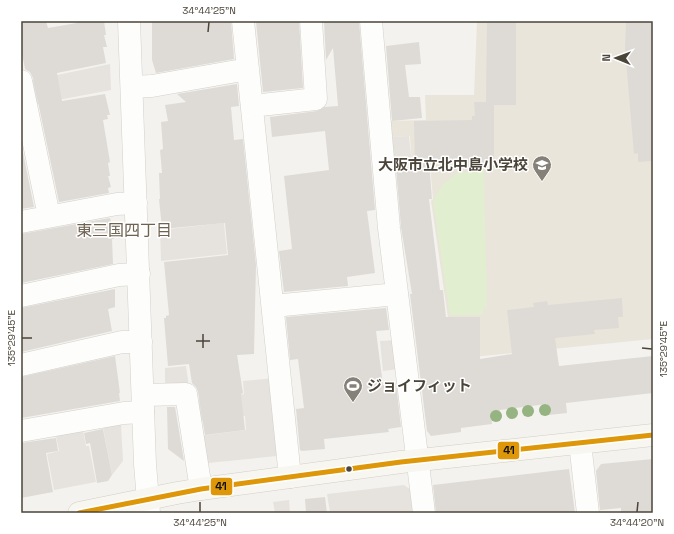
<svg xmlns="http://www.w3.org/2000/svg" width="674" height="534" font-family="'Space Grotesk','Noto Sans JP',sans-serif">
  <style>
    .education { fill: #eae5da }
    .green { fill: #e1eecf }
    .parking { fill: #e6e3df }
    .building { fill: #dedbd6 }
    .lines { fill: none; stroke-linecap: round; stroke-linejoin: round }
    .minor-casing { stroke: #d2d0cb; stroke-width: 23 }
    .tertiary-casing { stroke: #d2d0cb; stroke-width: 23 }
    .secondary-casing { stroke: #d3cfc5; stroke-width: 23 }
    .minor { stroke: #fdfdfc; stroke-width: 22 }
    .tertiary { stroke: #fdfdfc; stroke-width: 22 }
    .secondary { stroke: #f7f6f1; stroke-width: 22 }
    .bus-1-casing { stroke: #fff; stroke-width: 8 }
    .bus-1 { stroke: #dd9709; stroke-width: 5 }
    .tree { fill: #96b382 }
    .ticks { fill: none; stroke: #4b4439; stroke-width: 1.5 }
    .bus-dot { fill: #4b4439; stroke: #fff; stroke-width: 1.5 }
    .labels { text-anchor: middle; stroke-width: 3; stroke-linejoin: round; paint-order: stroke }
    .poi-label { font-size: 15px; font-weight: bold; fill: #4b4439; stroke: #fff; text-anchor: end }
    .neighbourhood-label { font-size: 16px; fill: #6e6250; stroke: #fff }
    .line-badge { stroke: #fff; stroke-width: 1.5 }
    .pale-badge-label { font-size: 11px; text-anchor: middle; font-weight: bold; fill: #111 }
    .neatline { fill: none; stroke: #4b4439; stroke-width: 1.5 }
    .ticks-label { font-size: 10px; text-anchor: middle; fill: #4b4439 }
  </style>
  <rect width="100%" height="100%" fill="#f4f2ee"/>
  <path class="education" d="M 477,21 L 653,21 L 653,339 L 454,359 L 431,201 L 433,199 L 430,164 L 412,165 L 410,136 L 391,137 L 389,121 L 426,120 L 425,95 L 474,95 Z"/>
  <path class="green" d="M 484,170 L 487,307 L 483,308 L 483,315 L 450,315 L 433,201 L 442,185 L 457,173 Z"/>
  <path class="parking" d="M 110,64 L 111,90 L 32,105 L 28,81 Z
    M 409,136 L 412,165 L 394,167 L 391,137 Z
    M 224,223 L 227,254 L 161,261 L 160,230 Z
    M 396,340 L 399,369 L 383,371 L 380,341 Z
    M 186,366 L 189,387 L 165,384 L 165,368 Z
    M 274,378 L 277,456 L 208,463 L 199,436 L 246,430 L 245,416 L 197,422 L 194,401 L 244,394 L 243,381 Z
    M 102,422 L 121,424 L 123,461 L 112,475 Z
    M 82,426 L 86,446 L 89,446 L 96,482 L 54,490 L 47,454 L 59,451 L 55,431 Z
    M 404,485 L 414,492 L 416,513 L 330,513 L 327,494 Z
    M 289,500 L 290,513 L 275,513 L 273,502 Z"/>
  <path class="building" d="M 21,21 L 46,21 L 48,28 L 77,23 L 76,21 L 104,21 L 106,35 L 104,35 L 107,47 L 103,47 L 106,63 L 57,73 L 62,101 L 105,94 L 110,115 L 107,115 L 108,119 L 103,120 L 110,162 L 108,163 L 110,176 L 108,176 L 111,187 L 108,188 L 109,193 L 59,202 L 33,78 L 30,72 L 25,69 L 21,48 Z
    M 152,21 L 231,21 L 234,59 L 156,73 L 152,60 Z
    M 256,21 L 299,21 L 303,88 L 263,92 Z
    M 324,21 L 359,21 L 375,210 L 367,211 L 375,273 L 347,277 L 348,286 L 284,292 L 279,251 L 292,249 L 284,176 L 329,170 L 325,131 L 272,137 L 270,117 L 317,111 L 325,107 L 338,106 L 333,48 L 326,60 Z
    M 487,21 L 516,21 L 516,105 L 494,105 L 494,167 L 462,169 L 462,160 L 429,161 L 432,199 L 429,199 L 440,290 L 443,290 L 446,317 L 480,317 L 480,359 L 512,354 L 507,310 L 534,307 L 533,303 L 547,301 L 548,305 L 622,298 L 623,317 L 618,317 L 619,328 L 594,330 L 595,334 L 555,338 L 559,366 L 653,356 L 653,393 L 566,403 L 567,413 L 549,415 L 547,404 L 500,410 L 500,411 L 491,412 L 492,424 L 461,428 L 461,432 L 431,436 L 427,431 L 410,294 L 412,294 L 401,227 L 396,168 L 415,167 L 414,121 L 472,120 L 472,116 L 475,116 L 474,102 L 486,102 Z
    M 626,21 L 653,21 L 653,161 L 638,162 L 638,153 L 634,154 L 625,49 Z
    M 419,42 L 421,64 L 405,65 L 409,97 L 420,97 L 422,118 L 392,121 L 386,46 Z
    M 237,84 L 239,106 L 231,107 L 234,140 L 243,139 L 256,265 L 254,354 L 237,355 L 243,393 L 241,394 L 245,430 L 205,435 L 198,392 L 196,387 L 192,383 L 189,364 L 168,366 L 164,318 L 166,318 L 166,316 L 169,315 L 164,262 L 228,255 L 225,223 L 162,229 L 159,199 L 160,199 L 159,173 L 162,173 L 160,150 L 163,149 L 161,122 L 168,121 L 165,105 L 186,102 L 177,94 Z
    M 21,143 L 34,207 L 21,209 Z
    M 110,218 L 115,238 L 112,239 L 113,264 L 21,283 L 21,234 Z
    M 115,289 L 115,307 L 108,309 L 112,331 L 21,352 L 21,308 Z
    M 386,308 L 389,330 L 376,331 L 383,385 L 396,383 L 401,427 L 388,429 L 389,432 L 324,439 L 325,449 L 302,451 L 300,450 L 296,409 L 304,408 L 298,359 L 290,360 L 286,317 Z
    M 115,356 L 120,393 L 119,393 L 120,401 L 21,418 L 21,377 Z
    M 167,407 L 175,407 L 184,461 L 168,449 Z
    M 103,429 L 112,475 L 108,481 L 97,483 L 90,443 L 86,444 L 84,433 Z
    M 56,438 L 58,451 L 46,453 L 53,492 L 21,498 L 21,443 Z
    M 653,459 L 653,513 L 621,513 L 621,508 L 600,510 L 596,471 L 601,464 Z
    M 569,469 L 575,513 L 436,513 L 433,485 Z
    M 325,497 L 327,513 L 306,513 L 305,499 Z"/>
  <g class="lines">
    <g class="minor-casing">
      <path id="minor" d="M 243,21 L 290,477
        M 371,21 L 389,228 L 424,513
        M 21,81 L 49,216
        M 132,87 L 152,86 L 248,69
        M 252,106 L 316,99 L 311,21
        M 21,222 L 117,204 L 136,203
        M 21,296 L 119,275 L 139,274
        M 273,306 L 397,294
        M 21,365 L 122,342 L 141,342
        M 143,395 L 186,394 L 201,489
        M 21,431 L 124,413 L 143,412"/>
    </g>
    <g class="tertiary-casing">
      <path id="tertiary" d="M 129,21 L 145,464 L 149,513
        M 580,443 L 588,513"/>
    </g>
    <g class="secondary-casing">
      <path id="secondary" d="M 79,513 L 177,493 L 201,489 L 401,462 L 653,435"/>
    </g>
    <use href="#minor" class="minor"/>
    <use href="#tertiary" class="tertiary"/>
    <use href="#secondary" class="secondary"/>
    <g class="bus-1-casing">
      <path id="bus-1" d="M 79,513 L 201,489 L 401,462 L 653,435"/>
    </g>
    <use href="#bus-1" class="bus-1"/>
  </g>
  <g class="tree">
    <circle cx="545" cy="410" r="6"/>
    <circle cx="528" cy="411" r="6"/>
    <circle cx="512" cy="413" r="6"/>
    <circle cx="496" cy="416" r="6"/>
  </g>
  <path class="ticks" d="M 208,32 L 209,22M 22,338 L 32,338M 196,341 L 210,341M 203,348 L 203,334M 642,348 L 652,349M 200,512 L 200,502M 637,512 L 638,502"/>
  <defs>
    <g id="school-pin" transform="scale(1)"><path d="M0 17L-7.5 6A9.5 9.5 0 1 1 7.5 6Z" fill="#868178" stroke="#fff"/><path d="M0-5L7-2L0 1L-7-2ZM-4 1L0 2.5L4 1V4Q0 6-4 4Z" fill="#fff"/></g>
    <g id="stadium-pin" transform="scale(1)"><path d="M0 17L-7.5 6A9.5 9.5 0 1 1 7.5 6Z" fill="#868178" stroke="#fff"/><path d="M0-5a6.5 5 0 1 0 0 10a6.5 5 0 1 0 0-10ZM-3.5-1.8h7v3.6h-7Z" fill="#fff"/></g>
  </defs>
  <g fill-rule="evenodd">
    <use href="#school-pin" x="542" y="165"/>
    <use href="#stadium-pin" x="353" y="386"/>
  </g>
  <circle class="bus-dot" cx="349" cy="469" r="3.5"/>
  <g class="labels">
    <g class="poi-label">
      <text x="528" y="170">大阪市立北中島小学校</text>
      <text x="367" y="391" text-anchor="start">ジョイフィット</text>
    </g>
    <g class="neighbourhood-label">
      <text x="124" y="236">東三国四丁目</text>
    </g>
  </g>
  <g class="line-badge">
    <rect x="497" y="441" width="23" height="19" rx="4" fill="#dd9709"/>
    <rect x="210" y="477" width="23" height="19" rx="4" fill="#dd9709"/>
  </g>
  <g class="pale-badge-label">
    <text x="509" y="454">41</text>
    <text x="221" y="490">41</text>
  </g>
  <rect width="674" height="534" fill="none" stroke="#ffffff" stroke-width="44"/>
  <g transform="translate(616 58) rotate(271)" stroke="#ffffff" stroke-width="3" paint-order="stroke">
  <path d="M0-3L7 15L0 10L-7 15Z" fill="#4b4439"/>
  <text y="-6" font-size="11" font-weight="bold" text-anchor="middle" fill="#4b4439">N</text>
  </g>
  <rect x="22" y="22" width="630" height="490" class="neatline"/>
  <g class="ticks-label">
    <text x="209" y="14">34°44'25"N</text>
    <text transform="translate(11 338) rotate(-90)" y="4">135°29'45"E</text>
    <text transform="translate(663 349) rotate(-90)" y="4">135°29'45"E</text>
    <text x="200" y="526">34°44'25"N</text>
    <text x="637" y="526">34°44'20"N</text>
  </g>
</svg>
